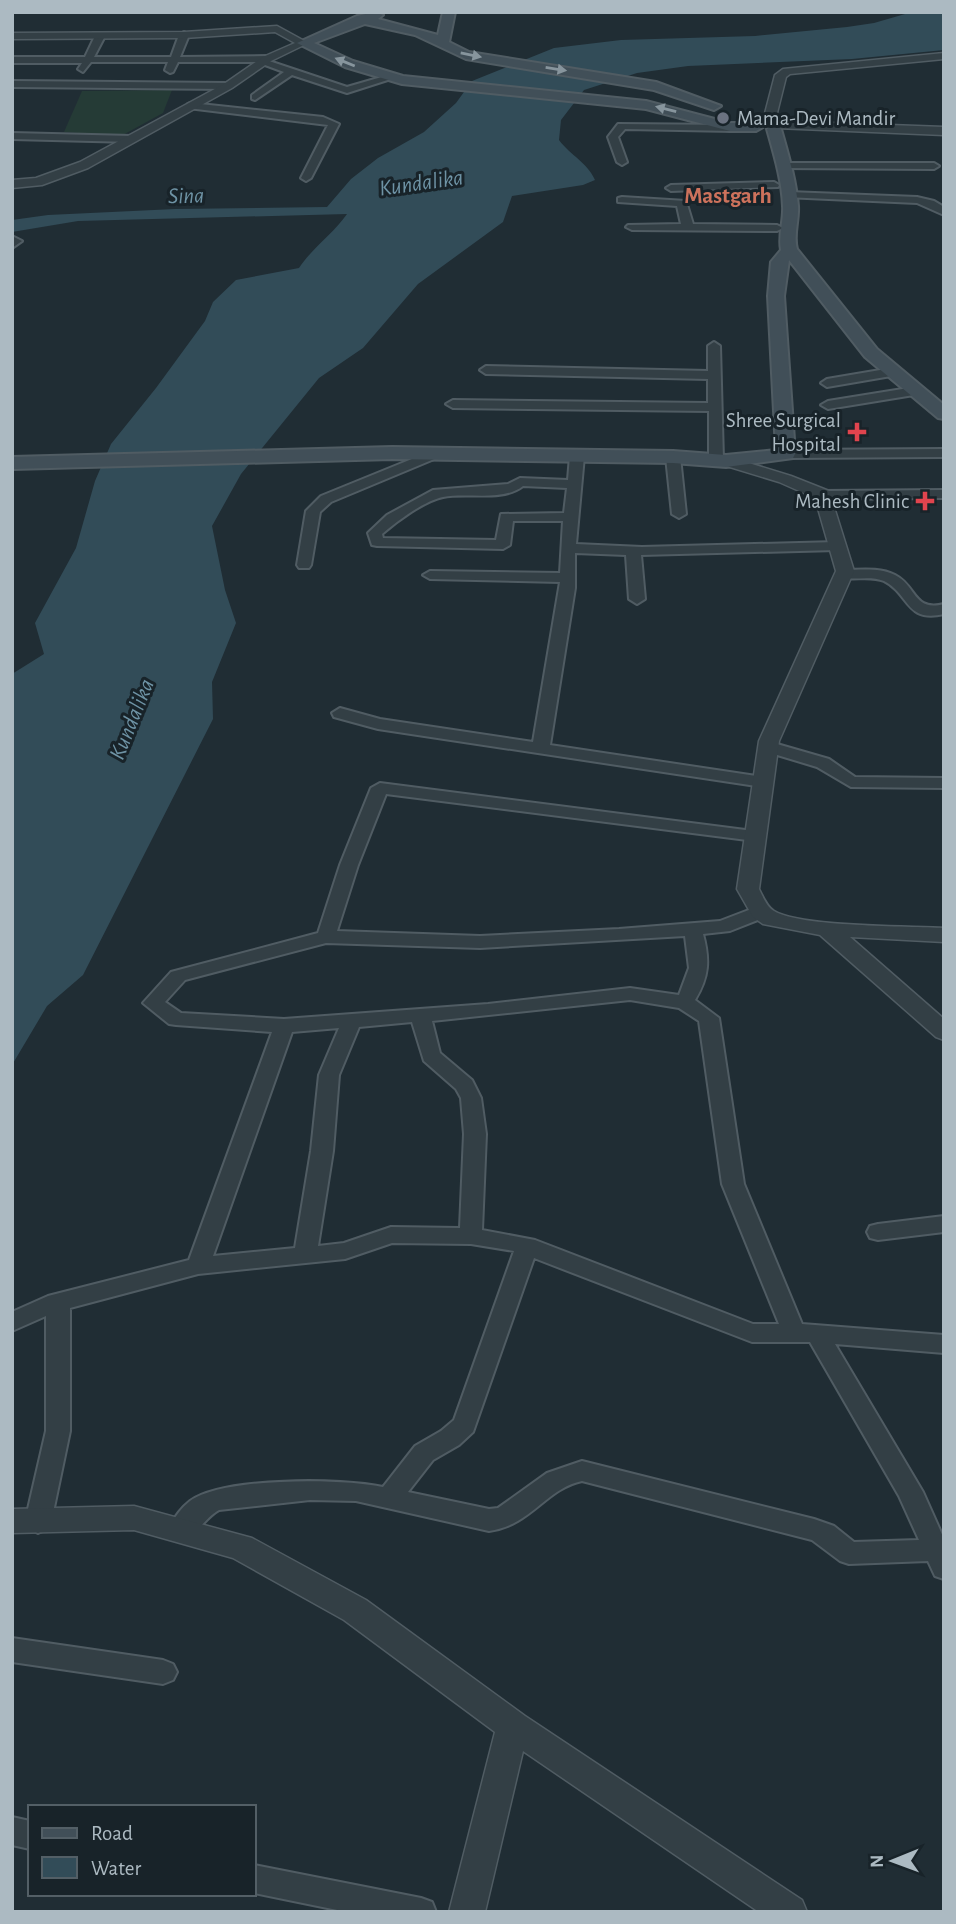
<svg xmlns="http://www.w3.org/2000/svg" width="956" height="1924" font-family="'Alegreya Sans',sans-serif">
  <style>
    .green { fill: #253b36 }
    .water { fill: #324c58 }
    .lines { fill: none; stroke-linecap: round; stroke-linejoin: round }
    .minor-casing { stroke: #505c63; stroke-width: 4 }
    .tertiary-casing { stroke: #505c63; stroke-width: 3 }
    .secondary-casing { stroke: #505c63; stroke-width: 4 }
    .minor { fill: #333f45; fill-rule: evenodd }
    .tertiary { fill: #333f45; fill-rule: evenodd }
    .secondary { fill: #414f58; fill-rule: evenodd }
    .oneway { fill: #87959d }
    .worship-dot { fill: #6b7280; stroke: #182329; stroke-width: 2.5 }
    .health-dot { fill: #e0444e; stroke: #182329; stroke-width: 2.5 }
    .labels { text-anchor: middle; stroke-width: 6; stroke-linejoin: round; paint-order: stroke }
    .far-poi-label { font-size: 21px; fill: #acbac2; stroke: #182329; text-anchor: end }
    .far-water-label { font-size: 23px; font-style: italic; fill: #6e93a5; stroke: #182329 }
    .far-neighbourhood-label { font-size: 23px; font-weight: bold; fill: #cd725c; stroke: #182329 }
  </style>
  <rect width="100%" height="100%" fill="#202d34"/>
  <path class="green" d="M 172,90 L 163,113 L 121,136 L 64,132 L 82,91 Z"/>
  <path class="water" d="M 912,12 L 944,12 L 944,50 L 852,59 L 688,66 L 637,73 L 584,90 L 561,120 L 559,140 C 571,156 587,162 595,180 L 583,185 L 512,196 L 503,222 L 418,284 L 363,348 L 319,378 L 241,474 L 212,526 L 225,590 L 236,623 L 212,682 L 213,719 L 83,975 L 47,1006 L 12,1065 L 12,674 L 44,654 L 35,623 L 76,548 L 95,481 L 111,444 L 156,388 L 205,321 L 213,302 L 236,280 L 299,268 C 313,247 333,234 347,214 L 78,221 L 12,232 L 12,220 L 48,215 L 175,209 L 327,207 L 351,179 L 378,158 L 424,132 L 456,103 L 472,81 L 554,48 L 621,40 L 755,36 L 847,27 L 874,23 Z"/>
  <g class="lines">
    <g class="minor-casing">
      <path id="minor" d="M 184,32 L 189,35 L 180,57 L 267,56 L 272,59 L 269,61 L 347,87 L 392,74 L 397,77 L 347,93 L 292,75 L 255,100 L 252,99 L 252,95 L 284,72 L 257,62 L 178,62 L 173,72 L 170,73 L 165,70 L 168,62 L 91,62 L 83,72 L 78,69 L 82,63 L 12,63 L 12,57 L 85,57 L 95,36 L 100,33 L 105,36 L 94,57 L 171,57 L 179,35 Z
        M 12,81 L 228,83 L 233,86 L 228,89 L 12,87 Z
        M 191,103 L 323,117 L 339,124 L 311,178 L 306,181 L 301,178 L 328,125 L 188,108 L 188,104 Z
        M 618,124 L 734,125 L 739,128 L 734,131 L 625,129 L 618,137 L 627,162 L 622,165 L 617,162 L 608,137 Z
        M 12,133 L 132,136 L 137,139 L 132,142 L 12,139 Z
        M 784,163 L 934,163 L 939,166 L 934,169 L 780,168 L 779,166 Z
        M 774,182 L 779,185 L 778,187 L 671,191 L 666,188 L 671,185 Z
        M 789,192 L 917,197 L 934,201 L 944,207 L 944,215 L 917,203 L 785,197 L 785,193 Z
        M 622,197 L 686,201 L 693,224 L 777,225 L 783,228 L 777,231 L 632,230 L 626,227 L 628,225 L 681,224 L 677,206 L 618,202 L 618,198 Z
        M 12,236 L 22,241 L 12,248 Z
        M 714,342 L 720,346 L 723,460 L 716,464 L 709,460 L 709,411 L 453,408 L 446,404 L 453,400 L 708,403 L 708,379 L 486,374 L 480,370 L 486,366 L 708,371 L 708,346 Z
        M 892,368 L 897,369 L 897,375 L 827,387 L 821,383 L 827,379 Z
        M 915,387 L 921,391 L 920,394 L 828,409 L 821,405 L 828,401 Z
        M 944,449 L 944,457 L 786,458 L 779,454 L 786,450 Z
        M 434,450 L 441,454 L 439,457 L 331,502 L 320,512 L 311,565 L 309,568 L 299,568 L 297,565 L 306,511 L 321,496 Z
        M 577,452 L 584,456 L 576,544 L 642,547 L 837,542 L 844,546 L 837,550 L 641,555 L 645,599 L 637,604 L 629,599 L 626,555 L 575,553 L 575,588 L 550,745 L 763,777 L 772,782 L 769,786 L 763,787 L 378,729 L 334,717 L 332,713 L 340,708 L 380,719 L 533,742 L 560,582 L 430,579 L 423,575 L 430,571 L 560,573 L 563,521 L 513,521 L 510,545 L 503,549 L 377,546 L 372,545 L 368,533 L 387,515 L 433,490 L 508,484 L 520,478 L 568,480 L 570,456 ZM 523,486 L 567,488 L 564,513 L 501,514 L 496,540 L 383,538 L 382,534 C 397,521 424,501 443,497 C 467,492 503,502 523,486 Z
        M 673,453 L 680,457 L 686,514 L 679,518 L 672,514 L 666,457 Z
        M 944,490 L 944,498 L 823,499 L 816,495 L 823,491 Z
        M 844,570 C 860,570 879,567 895,575 C 917,586 913,612 944,604 L 944,614 C 905,623 910,594 884,581 C 870,575 853,581 839,577 L 837,574 Z
        M 770,742 L 829,759 L 855,777 L 944,778 L 944,788 L 851,787 L 817,767 L 764,751 L 762,747 L 764,743 Z
        M 380,783 L 761,832 L 764,836 L 761,840 L 755,841 L 386,794 L 358,865 L 337,931 L 480,936 L 619,929 L 720,921 L 754,908 L 768,908 L 770,912 L 768,916 L 730,931 L 703,934 C 710,960 709,977 695,1000 L 719,1018 L 744,1184 L 802,1324 L 944,1335 L 944,1353 L 835,1344 L 923,1492 L 944,1539 L 944,1579 L 935,1576 L 928,1561 L 849,1564 L 840,1561 L 812,1540 L 582,1481 C 545,1489 532,1525 489,1531 L 356,1501 L 310,1500 L 219,1510 C 202,1519 192,1546 171,1539 L 167,1531 C 172,1521 181,1508 190,1501 C 223,1477 343,1478 383,1487 L 415,1446 L 441,1431 L 454,1420 L 514,1251 L 471,1244 L 392,1243 L 345,1259 L 198,1274 L 70,1308 L 70,1431 L 51,1522 L 47,1529 L 38,1533 L 29,1529 L 25,1522 L 46,1431 L 46,1316 L 12,1331 L 12,1312 L 48,1296 L 189,1260 L 272,1032 L 176,1025 L 169,1024 L 143,1003 L 171,972 L 318,933 L 340,865 L 371,788 ZM 685,936 L 689,968 L 679,995 L 630,988 L 488,1004 L 284,1019 L 181,1013 L 165,1002 L 185,980 L 326,943 L 480,948 ZM 630,1000 L 679,1008 L 699,1021 L 722,1184 L 779,1324 L 753,1324 L 535,1240 L 482,1230 L 486,1134 L 481,1098 L 472,1080 L 440,1053 L 432,1021 ZM 412,1022 L 424,1061 L 456,1089 L 461,1098 L 464,1134 L 460,1228 L 391,1227 L 344,1243 L 318,1246 L 333,1151 L 339,1075 L 359,1027 ZM 339,1028 L 319,1075 L 311,1151 L 295,1248 L 213,1256 L 292,1032 ZM 534,1258 L 752,1342 L 810,1342 L 899,1496 L 919,1540 L 854,1542 L 834,1526 L 814,1519 L 582,1461 L 547,1473 L 498,1508 L 489,1509 L 408,1492 L 433,1460 L 459,1445 L 473,1432 Z
        M 944,1216 L 944,1232 L 878,1240 L 870,1238 L 867,1232 L 870,1226 L 878,1224 Z
        M 12,1638 L 163,1660 L 173,1664 L 177,1672 L 173,1680 L 163,1684 L 12,1662 Z
        M 12,1817 L 30,1821 L 30,1849 L 12,1845 Z
        M 254,1865 L 421,1898 L 432,1902 L 436,1912 L 347,1912 L 254,1893 Z"/>
    </g>
    <g class="tertiary-casing">
      <path id="tertiary" d="M 277,26 L 308,43 L 271,61 L 232,88 L 88,168 L 42,185 L 12,188 L 12,180 L 36,178 L 80,162 L 224,84 L 263,57 L 295,43 L 275,32 L 184,38 L 12,39 L 12,33 L 184,32 Z
        M 944,53 L 944,59 L 790,74 L 786,77 L 775,121 L 769,125 L 763,121 L 775,75 L 783,69 Z
        M 780,121 L 944,127 L 944,135 L 776,128 L 774,125 Z
        M 726,456 L 791,476 L 829,491 L 854,571 L 779,741 L 759,889 C 763,897 767,907 774,911 C 800,927 909,926 944,928 L 944,942 L 850,937 L 944,1019 L 944,1040 L 936,1037 L 820,935 L 763,924 L 753,917 L 737,889 L 759,741 L 836,571 L 815,498 L 779,482 L 720,464 L 718,461 L 720,458 Z
        M 134,1506 L 252,1538 L 366,1600 L 525,1716 L 802,1900 L 807,1912 L 759,1912 L 523,1751 L 485,1912 L 449,1912 L 495,1732 L 344,1620 L 233,1558 L 134,1530 L 12,1533 L 12,1509 Z"/>
    </g>
    <g class="secondary-casing">
      <path id="secondary" d="M 374,12 L 383,15 L 378,19 L 438,35 L 443,12 L 455,12 L 449,42 L 469,52 L 656,82 L 721,106 L 714,110 L 654,90 L 466,59 L 415,35 L 365,24 L 314,43 L 353,61 L 403,76 L 646,101 L 730,123 L 756,123 L 763,127 L 756,131 L 730,131 L 646,109 L 402,84 L 345,67 L 297,43 L 357,16 Z
        M 774,125 L 781,129 C 788,154 796,180 798,206 C 799,221 793,235 797,249 L 877,349 L 944,405 L 944,419 L 938,418 L 865,357 L 789,260 L 784,296 L 795,454 L 793,458 L 726,467 L 673,463 L 392,459 L 12,469 L 12,457 L 392,447 L 673,451 L 726,455 L 776,450 L 768,296 L 771,262 L 781,250 C 778,235 784,221 783,206 C 782,180 774,154 767,129 Z"/>
    </g>
    <use href="#minor" class="minor"/>
    <use href="#tertiary" class="tertiary"/>
    <use href="#secondary" class="secondary"/>
  </g>
  <defs><path id="oneway-solid" d="M-6-.8H1V-3.2L6.5 0L1 3.2V.8H-6Z" transform="scale(1.75)"/></defs>
  <g class="oneway">
    <use href="#oneway-solid" transform="translate(471 55) rotate(11)"/>
    <use href="#oneway-solid" transform="translate(345 62) rotate(-158)"/>
    <use href="#oneway-solid" transform="translate(556 69) rotate(9)"/>
    <use href="#oneway-solid" transform="translate(666 109) rotate(-166)"/>
  </g>
  <circle class="worship-dot" cx="723" cy="118" r="7"/>
  <g class="health-dot">
    <path d="M853.5 421.5h7v7h7v7h-7v7h-7v-7h-7v-7h7z"/>
    <path d="M921.5 490.5h7v7h7v7h-7v7h-7v-7h-7v-7h7z"/>
  </g>
  <g class="labels">
    <g class="far-poi-label">
      <text x="737" y="125" text-anchor="start">Mama-Devi Mandir</text>
      <text x="841" y="427">Shree Surgical<tspan x="841" dy="24">Hospital</tspan></text>
      <text x="909" y="508">Mahesh Clinic</text>
    </g>
    <g class="far-water-label">
      <text transform="translate(421 182) rotate(-8)" y="8">Kundalika</text>
      <text transform="translate(186 195) rotate(-1)" y="8">Sina</text>
      <text transform="translate(131 719) rotate(-68)" y="8">Kundalika</text>
    </g>
    <g class="far-neighbourhood-label">
      <text x="728" y="203">Mastgarh</text>
    </g>
  </g>
  <rect width="956" height="1924" fill="none" stroke="#acbac2" stroke-width="28"/>
  <rect x="28" y="1805" width="228" height="91" fill="#182329" stroke="#535f66" stroke-width="2"/>
  <rect x="42" y="1828" width="35" height="10" fill="#414f58" stroke="#535f66" stroke-width="2"/>
  <text x="91" y="1840" font-size="21" fill="#acbac2">Road</text>
  <rect x="42" y="1857" width="35" height="21" fill="#324c58" stroke="#535f66" stroke-width="2"/>
  <text x="91" y="1875" font-size="21" fill="#acbac2">Water</text>
  <g transform="translate(893 1861) rotate(269)" stroke="#182329" stroke-width="5" paint-order="stroke">
  <path d="M0-5L12 26L0 18L-12 26Z" fill="#acbac2"/>
  <text y="-10" font-size="19" font-weight="bold" text-anchor="middle" fill="#acbac2">N</text>
  </g>
</svg>
